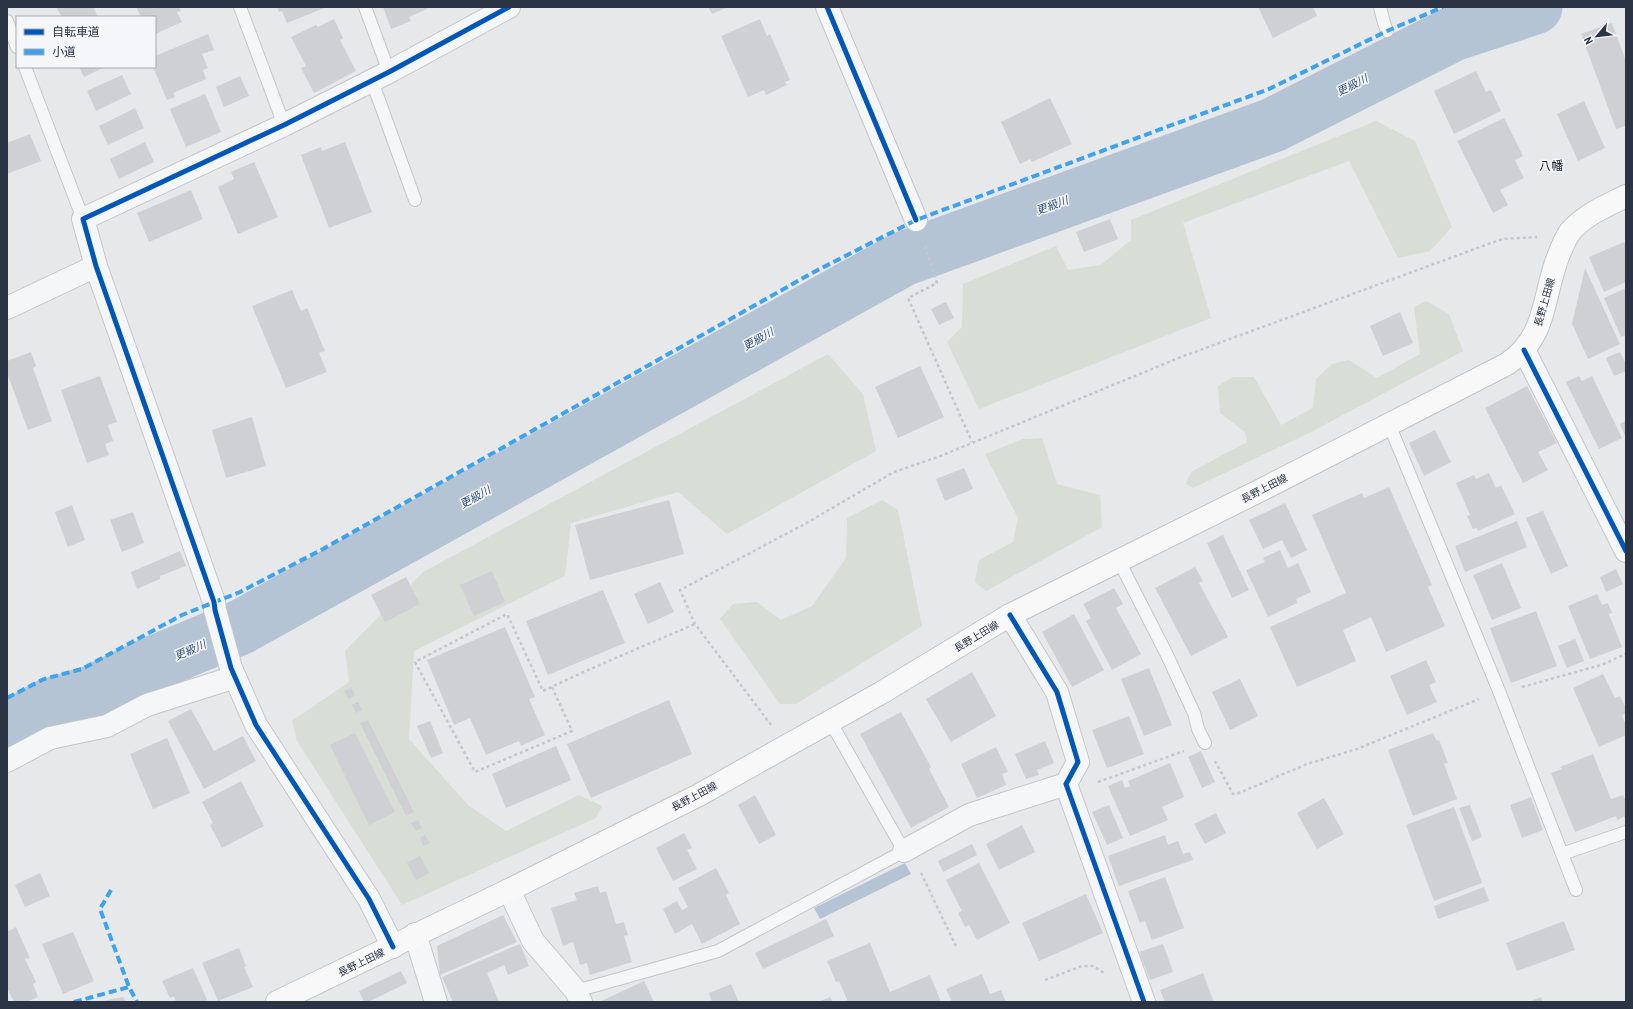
<svg xmlns="http://www.w3.org/2000/svg" width="1633" height="1009" font-family="'Archivo Narrow','Noto Sans JP',sans-serif">
  <style>
    .green { fill: #d6ded6 }
    .water { fill: #b4c4d5 }
    .lines { fill: none; stroke-linecap: round; stroke-linejoin: round }
    .river { stroke: #b4c4d5; stroke-width: 55 }
    .building { fill: #ced0d3 }
    .service-casing { stroke: #c4c6c8; stroke-width: 14 }
    .minor-casing { stroke: #c4c6c8; stroke-width: 24 }
    .primary-casing { stroke: #c2c5c8; stroke-width: 24 }
    .path { stroke: #c5c6ca; stroke-width: 2.5; stroke-dasharray: 3 3; stroke-linecap: butt }
    .service { stroke: #f5f6f7; stroke-width: 12 }
    .minor { stroke: #f5f6f7; stroke-width: 22 }
    .primary { stroke: #f8f8f8; stroke-width: 22 }
    .quiet { stroke: #3ea3ec; stroke-width: 4; stroke-dasharray: 8 4; stroke-linecap: butt }
    .cycleway-casing { stroke: #f4f6f9; stroke-width: 8 }
    .cycleway { stroke: #0057b8; stroke-width: 5 }
    .labels { text-anchor: middle; stroke-width: 3; stroke-linejoin: round; paint-order: stroke }
    .street-label { font-size: 10px; fill: #2b3445; stroke: #f4f6f9 }
    .water-label { font-size: 11px; font-style: italic; fill: #34527a; stroke: #f4f6f9 }
    .quarter-label { font-size: 12px; fill: #1d2536; stroke: #f4f6f9 }
  </style>
  <rect width="100%" height="100%" fill="#e6e8ea"/>
  <path class="green" d="M 1376,121 L 1415,141 L 1452,227 L 1430,251 L 1398,258 L 1349,161 L 1183,223 L 1211,318 L 979,409 L 947,342 L 962,327 L 963,284 L 1056,246 L 1068,270 L 1101,265 L 1131,240 L 1131,220 Z
    M 1426,301 L 1449,314 L 1463,351 L 1311,432 L 1193,488 L 1186,484 L 1191,472 L 1247,442 L 1245,432 L 1220,413 L 1218,386 L 1233,377 L 1254,377 L 1281,425 L 1313,408 L 1316,379 L 1332,364 L 1349,360 L 1377,378 L 1420,354 L 1414,307 Z
    M 828,354 L 863,394 L 876,451 L 727,534 L 678,492 L 571,523 L 565,576 L 414,651 L 409,739 L 468,805 L 506,831 L 579,795 L 602,806 L 596,818 L 402,905 L 297,741 L 292,721 L 349,682 L 345,651 L 423,572 Z
    M 1042,438 L 1057,484 L 1100,495 L 1102,527 L 986,591 L 975,582 L 979,560 L 1013,542 L 1018,518 L 985,454 L 1023,439 Z
    M 882,500 L 898,510 L 922,626 L 796,704 L 780,704 L 720,619 L 733,604 L 757,602 L 781,620 L 812,606 L 846,558 L 847,518 Z"/>
  <path class="water" d="M 905,863 L 911,874 L 820,919 L 814,908 Z"/>
  <g class="lines">
    <path class="river" d="M 7,729 L 51,705 L 94,692 L 145,667 L 241,627 L 903,259 L 1273,125 L 1453,34 L 1535,7"/>
  </g>
  <path class="building" d="M 56,7 L 93,7 L 98,17 L 62,17 Z
    M 136,7 L 179,7 L 181,11 L 177,12 L 182,22 L 155,34 L 155,17 L 141,17 Z
    M 277,7 L 327,7 L 287,23 L 282,11 L 279,12 Z
    M 383,7 L 427,7 L 427,9 L 409,17 L 411,21 L 391,29 Z
    M 708,7 L 728,7 L 712,14 Z
    M 1258,7 L 1313,7 L 1317,16 L 1273,38 Z
    M 334,19 L 343,38 L 340,40 L 356,71 L 314,93 L 301,68 L 306,66 L 291,37 L 316,25 L 318,27 Z
    M 760,19 L 767,36 L 770,34 L 790,80 L 785,82 L 787,85 L 766,95 L 764,90 L 748,97 L 721,36 Z
    M 1612,23 L 1626,61 L 1626,126 L 1616,129 L 1581,34 Z
    M 208,34 L 214,50 L 202,54 L 208,68 L 203,70 L 206,79 L 173,93 L 175,97 L 167,100 L 153,67 L 155,67 L 155,56 Z
    M 79,67 L 105,67 L 84,77 Z
    M 1476,71 L 1486,92 L 1491,90 L 1501,111 L 1454,134 L 1434,91 Z
    M 122,75 L 131,94 L 96,111 L 87,91 Z
    M 240,76 L 249,96 L 224,107 L 216,87 Z
    M 205,94 L 221,132 L 186,147 L 170,109 Z
    M 1050,98 L 1072,144 L 1032,162 L 1030,159 L 1020,164 L 1001,122 Z
    M 1584,101 L 1605,148 L 1578,161 L 1557,114 Z
    M 135,108 L 144,128 L 108,145 L 99,126 Z
    M 1504,118 L 1523,156 L 1515,160 L 1524,178 L 1500,190 L 1508,205 L 1493,213 L 1457,141 Z
    M 30,134 L 41,161 L 7,174 L 7,143 Z
    M 145,142 L 154,162 L 119,179 L 110,159 Z
    M 345,142 L 372,212 L 329,228 L 301,155 L 321,147 L 322,151 Z
    M 254,162 L 278,217 L 238,234 L 218,187 L 234,179 L 231,172 Z
    M 191,190 L 203,219 L 149,242 L 137,213 Z
    M 1110,219 L 1118,239 L 1084,252 L 1076,232 Z
    M 1624,242 L 1626,246 L 1626,282 L 1604,292 L 1589,257 Z
    M 1585,268 L 1620,344 L 1588,359 L 1572,324 Z
    M 1626,288 L 1626,335 L 1621,337 L 1604,298 Z
    M 292,290 L 301,311 L 307,308 L 325,351 L 319,353 L 327,372 L 286,388 L 252,306 Z
    M 946,302 L 954,318 L 939,325 L 931,309 Z
    M 1400,312 L 1413,343 L 1383,356 L 1370,326 Z
    M 31,352 L 36,366 L 33,368 L 52,421 L 28,430 L 7,373 L 7,361 Z
    M 1620,352 L 1626,364 L 1626,371 L 1614,376 L 1606,358 Z
    M 920,366 L 944,417 L 898,438 L 875,387 Z
    M 100,376 L 117,422 L 108,425 L 113,441 L 105,444 L 109,455 L 87,463 L 61,390 Z
    M 1579,376 L 1582,381 L 1592,376 L 1622,438 L 1599,449 L 1566,382 Z
    M 1527,386 L 1557,443 L 1538,452 L 1548,470 L 1523,483 L 1485,408 Z
    M 252,417 L 266,466 L 226,478 L 212,430 Z
    M 1626,421 L 1626,438 L 1620,424 Z
    M 1435,430 L 1451,462 L 1424,476 L 1409,443 Z
    M 964,468 L 973,489 L 945,501 L 936,479 Z
    M 1489,473 L 1496,488 L 1501,485 L 1515,514 L 1478,531 L 1477,528 L 1473,529 L 1467,516 L 1470,515 L 1456,483 L 1474,475 L 1476,479 Z
    M 1389,487 L 1432,585 L 1428,587 L 1445,626 L 1386,652 L 1371,617 L 1343,630 L 1356,661 L 1297,687 L 1270,627 L 1346,593 L 1312,515 L 1362,493 L 1364,498 Z
    M 669,500 L 684,554 L 590,580 L 575,525 Z
    M 1285,503 L 1307,550 L 1291,558 L 1282,540 L 1263,549 L 1249,520 Z
    M 72,505 L 85,540 L 68,547 L 55,512 Z
    M 1543,511 L 1568,566 L 1551,574 L 1526,518 Z
    M 133,512 L 144,543 L 122,552 L 110,520 Z
    M 1517,521 L 1527,547 L 1465,572 L 1455,546 Z
    M 1223,535 L 1249,590 L 1232,598 L 1207,543 Z
    M 1280,550 L 1288,568 L 1298,563 L 1311,592 L 1296,599 L 1297,603 L 1268,617 L 1246,570 L 1265,562 L 1263,558 Z
    M 180,551 L 186,566 L 160,576 L 160,579 L 137,589 L 131,572 Z
    M 1502,563 L 1521,608 L 1492,620 L 1473,575 Z
    M 1195,567 L 1203,581 L 1199,583 L 1228,637 L 1191,656 L 1155,588 Z
    M 1616,569 L 1623,584 L 1606,592 L 1600,577 Z
    M 492,571 L 505,602 L 474,616 L 460,585 Z
    M 406,577 L 420,604 L 385,622 L 371,595 Z
    M 660,582 L 674,612 L 648,624 L 634,594 Z
    M 1114,588 L 1123,604 L 1116,608 L 1141,654 L 1112,670 L 1086,621 L 1091,618 L 1083,604 Z
    M 603,590 L 625,643 L 548,675 L 526,621 Z
    M 1597,594 L 1602,605 L 1608,603 L 1612,613 L 1609,614 L 1622,647 L 1590,659 L 1568,606 Z
    M 1536,611 L 1557,666 L 1511,683 L 1490,628 Z
    M 1074,614 L 1104,670 L 1072,687 L 1042,632 Z
    M 505,627 L 535,697 L 529,699 L 545,735 L 521,746 L 519,741 L 486,755 L 470,718 L 454,725 L 427,660 Z
    M 1575,639 L 1584,661 L 1567,668 L 1558,646 Z
    M 1426,660 L 1436,682 L 1429,685 L 1437,702 L 1407,715 L 1390,676 Z
    M 1149,668 L 1172,725 L 1144,736 L 1121,679 Z
    M 972,672 L 996,716 L 951,742 L 926,699 Z
    M 1603,674 L 1615,698 L 1620,696 L 1626,708 L 1626,713 L 1622,715 L 1626,725 L 1626,735 L 1599,747 L 1573,688 Z
    M 1240,679 L 1258,716 L 1230,730 L 1212,692 Z
    M 351,687 L 355,695 L 349,699 L 344,691 Z
    M 669,700 L 692,754 L 591,798 L 567,744 Z
    M 358,702 L 362,710 L 356,713 L 352,705 Z
    M 191,709 L 214,751 L 243,736 L 256,761 L 204,789 L 168,721 Z
    M 901,712 L 931,767 L 929,769 L 949,807 L 911,828 L 860,734 Z
    M 1129,716 L 1144,754 L 1107,768 L 1092,730 Z
    M 368,720 L 414,812 L 406,816 L 360,723 Z
    M 430,721 L 443,753 L 431,758 L 417,726 Z
    M 355,733 L 395,812 L 369,825 L 330,745 Z
    M 1433,733 L 1437,741 L 1439,740 L 1448,763 L 1444,764 L 1457,799 L 1413,816 L 1388,750 Z
    M 167,738 L 190,793 L 153,809 L 130,754 Z
    M 1045,741 L 1054,763 L 1037,770 L 1039,775 L 1026,779 L 1015,754 Z
    M 556,746 L 571,780 L 506,808 L 492,774 Z
    M 996,747 L 1008,772 L 1002,774 L 1006,785 L 977,798 L 961,764 Z
    M 1201,751 L 1215,782 L 1202,788 L 1188,757 Z
    M 1593,754 L 1611,799 L 1623,795 L 1626,802 L 1626,816 L 1617,820 L 1616,816 L 1575,832 L 1551,773 L 1562,769 L 1560,767 Z
    M 1170,763 L 1184,797 L 1162,807 L 1168,820 L 1130,836 L 1108,786 L 1122,780 L 1125,788 L 1130,786 L 1128,781 Z
    M 241,781 L 264,826 L 222,848 L 210,825 L 213,823 L 202,802 Z
    M 755,795 L 776,835 L 759,844 L 738,805 Z
    M 1531,797 L 1543,830 L 1522,838 L 1510,805 Z
    M 1324,798 L 1344,834 L 1317,849 L 1297,813 Z
    M 1109,805 L 1123,838 L 1107,845 L 1092,812 Z
    M 1470,805 L 1482,837 L 1472,841 L 1459,808 Z
    M 1454,807 L 1482,883 L 1434,901 L 1406,825 Z
    M 1216,813 L 1226,833 L 1205,844 L 1194,824 Z
    M 418,820 L 422,828 L 416,831 L 411,823 Z
    M 1022,825 L 1035,852 L 999,870 L 986,844 Z
    M 684,833 L 692,848 L 687,850 L 697,869 L 673,881 L 656,848 Z
    M 425,835 L 430,843 L 423,846 L 420,838 Z
    M 1165,835 L 1168,845 L 1178,841 L 1183,854 L 1190,852 L 1193,860 L 1119,886 L 1108,856 Z
    M 972,844 L 977,855 L 943,872 L 938,861 Z
    M 420,856 L 429,873 L 416,880 L 407,863 Z
    M 979,863 L 1010,923 L 977,940 L 969,925 L 965,927 L 958,913 L 962,911 L 946,880 Z
    M 716,868 L 729,893 L 726,895 L 740,924 L 702,944 L 692,924 L 675,934 L 663,909 L 677,901 L 682,910 L 688,907 L 678,888 Z
    M 40,873 L 50,896 L 25,907 L 15,885 Z
    M 1165,877 L 1184,928 L 1152,940 L 1145,921 L 1140,923 L 1128,891 Z
    M 598,886 L 600,893 L 606,891 L 616,924 L 624,922 L 628,935 L 624,936 L 632,962 L 590,975 L 587,963 L 580,965 L 573,942 L 563,946 L 551,908 L 577,900 L 574,893 Z
    M 1484,887 L 1489,901 L 1438,919 L 1434,906 Z
    M 1086,894 L 1103,933 L 1039,961 L 1022,923 Z
    M 503,915 L 517,942 L 440,975 L 437,946 Z
    M 826,919 L 834,936 L 763,969 L 755,953 Z
    M 1564,921 L 1575,950 L 1517,971 L 1506,943 Z
    M 16,927 L 30,958 L 25,959 L 36,982 L 33,984 L 38,997 L 27,1002 L 14,1002 L 8,990 L 7,991 L 7,928 L 9,931 Z
    M 73,932 L 94,981 L 63,994 L 42,944 Z
    M 870,943 L 890,992 L 930,975 L 941,1002 L 848,1002 L 839,981 L 836,982 L 827,961 Z
    M 520,944 L 529,966 L 508,975 L 504,965 L 487,973 L 499,1002 L 453,1002 L 442,977 Z
    M 1163,944 L 1173,972 L 1150,980 L 1139,952 Z
    M 239,948 L 246,966 L 244,967 L 253,987 L 218,1001 L 202,963 Z
    M 193,968 L 208,1002 L 176,1002 L 174,996 L 170,998 L 162,981 Z
    M 401,971 L 407,983 L 368,1002 L 364,1002 L 359,991 Z
    M 1203,973 L 1214,1002 L 1165,1002 L 1160,990 Z
    M 982,974 L 990,994 L 1001,990 L 1006,1002 L 952,1002 L 946,989 Z
    M 644,981 L 654,1002 L 599,1002 Z
    M 731,984 L 739,1002 L 712,1002 L 709,993 Z
    M 123,997 L 126,1002 L 102,1002 L 102,1001 Z
    M 830,997 L 833,1002 L 818,1002 Z
    M 1541,997 L 1543,1002 L 1529,1002 Z"/>
  <g class="lines">
    <g class="service-casing">
      <path id="service" d="M 240,7 L 284,125
        M 365,7 L 389,72
        M 1380,7 L 1384,23 L 1387,31
        M 7,21 L 17,47
        M 25,67 L 83,219
        M 372,81 L 415,200
        M 1389,424 L 1499,691 L 1562,854 L 1626,832
        M 1119,561 L 1166,653 L 1194,713 L 1198,729 L 1205,743
        M 1562,854 L 1576,890
        M 576,991 L 718,951 L 904,851 L 830,721"/>
    </g>
    <g class="minor-casing">
      <path id="minor" d="M 827,7 L 916,220
        M 7,308 L 96,266
        M 1524,350 L 1626,551
        M 1010,615 L 1057,692 L 1078,762 L 1066,784 L 1144,1002
        M 7,761 L 50,738 L 107,726 L 147,705 L 235,677
        M 904,851 L 969,815 L 1066,784
        M 509,890 L 533,941 L 576,991 L 581,1002
        M 415,934 L 436,1002
        M 393,947 L 369,899 L 256,725 L 231,668 L 215,610 L 214,602 L 96,266 L 83,219 L 284,125 L 389,72 L 509,7"/>
    </g>
    <g class="primary-casing">
      <path id="primary" d="M 277,1002 L 509,890 L 699,795 L 881,693 L 1010,615 L 1263,489 L 1507,364 C 1548,336 1542,298 1558,257 C 1561,249 1565,239 1570,232 C 1584,215 1606,206 1626,196"/>
    </g>
    <path class="path" d="M 925,246 L 937,283 L 908,298 L 972,442
      M 552,687 L 572,731 L 475,772 L 415,662 L 507,614 L 543,691 C 593,667 644,646 695,624
      M 1522,687 L 1601,665 L 1626,654
      M 771,725 L 695,624 L 680,590 L 803,525 L 894,472 L 938,457 L 1181,357 L 1502,239 L 1537,237
      M 1215,761 L 1233,794 L 1239,793 L 1307,764 L 1357,749 L 1479,699
      M 1098,782 L 1184,751
      M 921,873 L 956,946
      M 1045,980 L 1082,966 L 1093,966 L 1104,973"/>
    <use href="#service" class="service"/>
    <use href="#minor" class="minor"/>
    <use href="#primary" class="primary"/>
    <path class="quiet" d="M 7,698 L 44,679 L 82,669 L 182,615 L 240,592 L 323,549 L 812,273 L 916,220 L 1269,89 L 1387,31 L 1443,7
      M 111,890 L 100,909 L 129,987 L 137,1002
      M 74,1002 L 129,987"/>
    <g class="cycleway-casing">
      <path id="cycleway" d="M 827,7 L 916,220
        M 1524,350 L 1626,551
        M 1010,615 L 1057,692 L 1078,762 L 1066,784 L 1144,1002
        M 393,947 L 369,899 L 256,725 L 231,668 L 215,610 L 214,602 L 96,266 L 83,219 L 284,125 L 389,72 L 509,7"/>
    </g>
    <use href="#cycleway" class="cycleway"/>
  </g>
  <g class="labels">
    <g class="street-label">
      <text transform="translate(1544 302) rotate(-74)" y="4">長野上田線</text>
      <text transform="translate(1264 488) rotate(-27)" y="4">長野上田線</text>
      <text transform="translate(976 636) rotate(-31)" y="4">長野上田線</text>
      <text transform="translate(694 796) rotate(-28)" y="4">長野上田線</text>
      <text transform="translate(361 962) rotate(-26)" y="4">長野上田線</text>
    </g>
    <g class="water-label">
      <text transform="translate(1352 85) rotate(-27)" y="4">更級川</text>
      <text transform="translate(1052 205) rotate(-20)" y="4">更級川</text>
      <text transform="translate(758 339) rotate(-29)" y="4">更級川</text>
      <text transform="translate(475 497) rotate(-29)" y="4">更級川</text>
      <text transform="translate(190 650) rotate(-24)" y="4">更級川</text>
    </g>
    <g class="quarter-label">
      <text x="1551" y="170">八幡</text>
    </g>
  </g>
  <rect width="1633" height="1009" fill="none" stroke="#2b3445" stroke-width="16"/>
  <rect x="16" y="16" width="140" height="52" fill="#f4f6f9" stroke="#a4a8b1"/>
  <rect x="24" y="29" width="20" height="6" fill="#0057b8" stroke="#a4a8b1"/>
  <text x="52" y="36" font-size="12" fill="#2b3445">自転車道</text>
  <rect x="24" y="49" width="20" height="6" fill="#3ea3ec" stroke="#a4a8b1"/>
  <text x="52" y="56" font-size="12" fill="#2b3445">小道</text>
  <g transform="translate(1597 36) rotate(242)" stroke="#f4f6f9" stroke-width="3" paint-order="stroke">
  <path d="M0-3L7 15L0 10L-7 15Z" fill="#2b3445"/>
  <text y="-6" font-size="11" font-weight="bold" text-anchor="middle" fill="#2b3445">N</text>
  </g>
</svg>
